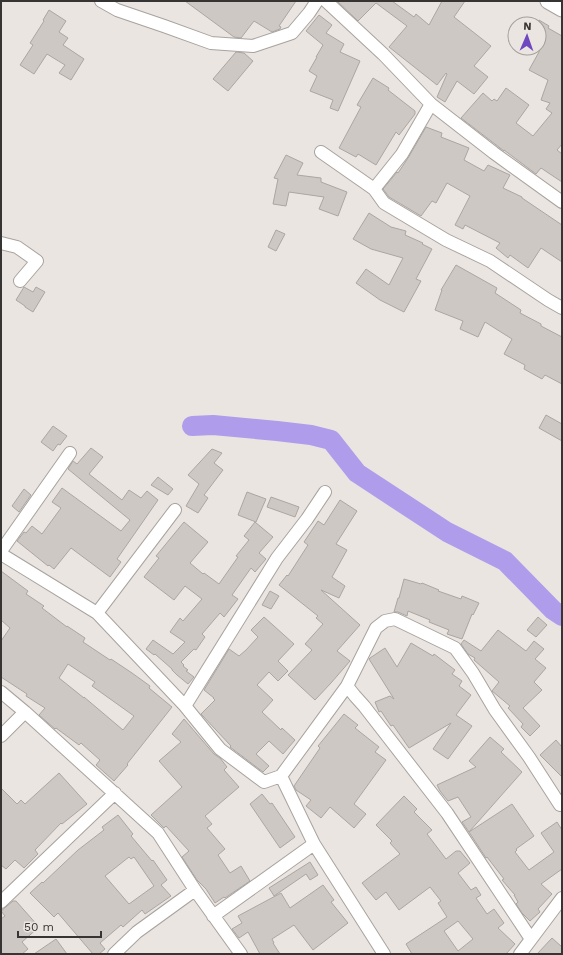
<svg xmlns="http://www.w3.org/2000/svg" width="563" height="955" font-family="'Work Sans',sans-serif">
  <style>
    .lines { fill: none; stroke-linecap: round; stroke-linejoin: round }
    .river { stroke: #af9ceb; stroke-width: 20 }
    .building { fill: #cdc8c4; stroke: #aba6a2; fill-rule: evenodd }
    .minor-casing { stroke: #a8a39f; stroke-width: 14 }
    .tertiary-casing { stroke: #a8a39f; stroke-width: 17 }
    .minor { stroke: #fff; stroke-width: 12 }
    .tertiary { stroke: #fff; stroke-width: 15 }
  </style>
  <rect width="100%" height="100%" fill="#ebe5e1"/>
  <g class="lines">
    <path class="river" d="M 192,426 L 213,425 L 277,431 L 311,435 L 331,440 L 357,473 L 447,532 L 505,561 L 553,610 L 562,616"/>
  </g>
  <path class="building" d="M 185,1 L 296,1 L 279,26 L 281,27 L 280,29 L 272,32 L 254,21 L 241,38 L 234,37 Z
    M 337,1 L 392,1 L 414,17 L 416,14 L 429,25 L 442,1 L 465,1 L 454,17 L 491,46 L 474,66 L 488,77 L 474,94 L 457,81 L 445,102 L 437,97 L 447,74 L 446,73 L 437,85 L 389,47 L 407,26 L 376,3 L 358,21 Z
    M 49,10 L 66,21 L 59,32 L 68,38 L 63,45 L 84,59 L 71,80 L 59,73 L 65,65 L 47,54 L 34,74 L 20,65 L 33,45 L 30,43 L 44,21 L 43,20 Z
    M 319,15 L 332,25 L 326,33 L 344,44 L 340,52 L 360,61 L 338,111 L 330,108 L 333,100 L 310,91 L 317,76 L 309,71 L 317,57 L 316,57 L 323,45 L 306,31 Z
    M 539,20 L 549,26 L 548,28 L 562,36 L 562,144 L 557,150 L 562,154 L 562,182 L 541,168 L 536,174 L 504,150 L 504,151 L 461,118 L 483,93 L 492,101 L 494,99 L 497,101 L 506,88 L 529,105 L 516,123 L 533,136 L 552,113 L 546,109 L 550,103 L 541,100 L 548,80 L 529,70 L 539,52 Z
    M 236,52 L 244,53 L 253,61 L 228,91 L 213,79 Z
    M 373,78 L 389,88 L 388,90 L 415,111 L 415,114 L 399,135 L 396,132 L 376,165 L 358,154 L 356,157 L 339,148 L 361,107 L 357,105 Z
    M 426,127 L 442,133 L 441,137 L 469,148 L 464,160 L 484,171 L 488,165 L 510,175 L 503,188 L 522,197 L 522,198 L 562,225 L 562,262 L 541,248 L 528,268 L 510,255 L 508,258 L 496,248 L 500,243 L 465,225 L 463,229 L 455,225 L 470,196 L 447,183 L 436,203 L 432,201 L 421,216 L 389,197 L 383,189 L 397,172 L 398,173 L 408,158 Z
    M 286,155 L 303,163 L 297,175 L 321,178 L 321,182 L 347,192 L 338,216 L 319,209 L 324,197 L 289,192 L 286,206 L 273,204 L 278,179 L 274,178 Z
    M 369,213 L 391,227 L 406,231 L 405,235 L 423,243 L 422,244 L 432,249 L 416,279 L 421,281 L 404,312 L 380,300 L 356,283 L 366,269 L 389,285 L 403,258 L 371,249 L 353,239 Z
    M 276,230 L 285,234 L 276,251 L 268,247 Z
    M 456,265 L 497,288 L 495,293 L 521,310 L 520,313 L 541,324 L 541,326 L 562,337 L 562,384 L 545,375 L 542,379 L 524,369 L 525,365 L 504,354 L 512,339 L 485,322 L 478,337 L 460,329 L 463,321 L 435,310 L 442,290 L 441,290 Z
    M 24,287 L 33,292 L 36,287 L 45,292 L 33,312 L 25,307 L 25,306 L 16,300 Z
    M 546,415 L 562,424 L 562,441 L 539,428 Z
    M 53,426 L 67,436 L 60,445 L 58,444 L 53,451 L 41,442 Z
    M 91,448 L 103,457 L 89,474 L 122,500 L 129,490 L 141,498 L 147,491 L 158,500 L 117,559 L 121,562 L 110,577 L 71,548 L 54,569 L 49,565 L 48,566 L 17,541 L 24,532 L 26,533 L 32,526 L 42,534 L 61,508 L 52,502 L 62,488 L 121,531 L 130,520 L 68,469 L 73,461 L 77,464 Z
    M 212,449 L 222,453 L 214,463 L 223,470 L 204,495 L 208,498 L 198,513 L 186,506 L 199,484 L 188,475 Z
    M 158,477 L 173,489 L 168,495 L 151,485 Z
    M 24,489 L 31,495 L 19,512 L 12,506 Z
    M 247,492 L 266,499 L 256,522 L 238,515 Z
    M 271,497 L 299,507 L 295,517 L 267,507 Z
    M 340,500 L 357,511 L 336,544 L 347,550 L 332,577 L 345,586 L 339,598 L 321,590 L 360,625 L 337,651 L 350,661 L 331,683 L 315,700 L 288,675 L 312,650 L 305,644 L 323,624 L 316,618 L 318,616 L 279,585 L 287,575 L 288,576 L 308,545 L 304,542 L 318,521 L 324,525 Z
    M 184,522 L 208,542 L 190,563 L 203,574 L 204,573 L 219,584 L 238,557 L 236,556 L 249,540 L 244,536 L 255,522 L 273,537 L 259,553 L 266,559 L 255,572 L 251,568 L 232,595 L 238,599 L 224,617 L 220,613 L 202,634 L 205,637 L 196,650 L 194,649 L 181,662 L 184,665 L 183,666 L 188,670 L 186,671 L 194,677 L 188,684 L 177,675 L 172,670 L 172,669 L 155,654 L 154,655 L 146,649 L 153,640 L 173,654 L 185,642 L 170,632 L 180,618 L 183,621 L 202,599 L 185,586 L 174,600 L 144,577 L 159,558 L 156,556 Z
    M 1,571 L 28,591 L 26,594 L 44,606 L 42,608 L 67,627 L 67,626 L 85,638 L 83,642 L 110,660 L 111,659 L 132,673 L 150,686 L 149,688 L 172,707 L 127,764 L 128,765 L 114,781 L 96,765 L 100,760 L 81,743 L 79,745 L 56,728 L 55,729 L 39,715 L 45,708 L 26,696 L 27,694 L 1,677 L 1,641 L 10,628 L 1,620 ZM 68,664 L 95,682 L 92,686 L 134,716 L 123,730 L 84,697 L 84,698 L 59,678 Z
    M 404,579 L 421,584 L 422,583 L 439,590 L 438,591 L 461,599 L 462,596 L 479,603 L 473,615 L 472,614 L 462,639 L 447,634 L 449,630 L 429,622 L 430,620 L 408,611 L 407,616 L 398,612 L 394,612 L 398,598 L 399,598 Z
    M 270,591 L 279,596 L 271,609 L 262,605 Z
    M 264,617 L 294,644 L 278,661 L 288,671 L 278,681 L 269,672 L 257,685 L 273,700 L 262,712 L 281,730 L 282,728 L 295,740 L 283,754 L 269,741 L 256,754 L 269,766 L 263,772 L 230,747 L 231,746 L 201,714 L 215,700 L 213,698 L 214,698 L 204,690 L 229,649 L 239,656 L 246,650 L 258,637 L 251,630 Z
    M 538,617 L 547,625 L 536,637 L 527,630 Z
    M 498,630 L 526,651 L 534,641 L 544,649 L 535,659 L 546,668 L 534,682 L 542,690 L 523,708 L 540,726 L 530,736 L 521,727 L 523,724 L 508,708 L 510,706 L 492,691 L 499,682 L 474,660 L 475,658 L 468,654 L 461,644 L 464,640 L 481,651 Z
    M 411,643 L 433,656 L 434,654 L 455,670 L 452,674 L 462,681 L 459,686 L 471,695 L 456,715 L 472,726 L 448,759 L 433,749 L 451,723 L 409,748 L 393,725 L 391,726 L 381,711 L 379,712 L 375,702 L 390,696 L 394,699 L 369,659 L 370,658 L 385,648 L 397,667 Z
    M 344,714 L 358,725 L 355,728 L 379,747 L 375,752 L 386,760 L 354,804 L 366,814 L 354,828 L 330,807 L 321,818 L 306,806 L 311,800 L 296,790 L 294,786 L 320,748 L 318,746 Z
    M 184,719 L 214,754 L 220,758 L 227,767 L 224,770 L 239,787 L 205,816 L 212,824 L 207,828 L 225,849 L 218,855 L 230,873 L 241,866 L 250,881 L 225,898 L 224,897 L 215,903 L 206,889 L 197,880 L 182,857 L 189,851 L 166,826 L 164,828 L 151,815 L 182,787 L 159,761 L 181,742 L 172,734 Z
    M 490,737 L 504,749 L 501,752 L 522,772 L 469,832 L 462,822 L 471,817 L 458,797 L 448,801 L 440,791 L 437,785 L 476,767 L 469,761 Z
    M 556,740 L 562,747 L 562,777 L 540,755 Z
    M 59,773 L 87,804 L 62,824 L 61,823 L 35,850 L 38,854 L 24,868 L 15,860 L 6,869 L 1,865 L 1,788 L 17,804 L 21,800 L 25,804 Z
    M 262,794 L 270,804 L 272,803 L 295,837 L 280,848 L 250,804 Z
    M 404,796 L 417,809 L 414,812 L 432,830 L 427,834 L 446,859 L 456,851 L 460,851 L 470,863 L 458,873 L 471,890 L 476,887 L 481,895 L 476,898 L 487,914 L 494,909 L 504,923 L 498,928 L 515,944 L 506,954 L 412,954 L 406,944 L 447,917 L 438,903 L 441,901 L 430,887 L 399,910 L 386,892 L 376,900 L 362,883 L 400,854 L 390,843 L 392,841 L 376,825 ZM 458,921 L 473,939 L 458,951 L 444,931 Z
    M 512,804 L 534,836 L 516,849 L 517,850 L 515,852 L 529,870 L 554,852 L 541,833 L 557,822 L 562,830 L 562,869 L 541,884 L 552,894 L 538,909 L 540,912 L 530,921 L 522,913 L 516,904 L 518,902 L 514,895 L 515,895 L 502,880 L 504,879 L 487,857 L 486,858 L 469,832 Z
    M 118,815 L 133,834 L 131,836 L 152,861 L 153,860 L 167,880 L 161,885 L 171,896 L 145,914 L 142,910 L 123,927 L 121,925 L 100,943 L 105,949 L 99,954 L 93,954 L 58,913 L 54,917 L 30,893 L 42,882 L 43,883 L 78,850 L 104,830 L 102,827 ZM 129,857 L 131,859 L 134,857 L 154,886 L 129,904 L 105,876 Z
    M 310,862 L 318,875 L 310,880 L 306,874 L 274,896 L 269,888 Z
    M 323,885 L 334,900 L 331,902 L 348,923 L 313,950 L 294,925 L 272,939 L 274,943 L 273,943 L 280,954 L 260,954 L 248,932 L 239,938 L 232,929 L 242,923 L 238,916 L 281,893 L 290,908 Z
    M 13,901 L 16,901 L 39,927 L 22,942 L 28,949 L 22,954 L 1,954 L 1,919 L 5,916 L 1,911 Z
    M 552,938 L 562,947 L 562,954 L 537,954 Z
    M 56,939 L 67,954 L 34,954 Z"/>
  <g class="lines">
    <g class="minor-casing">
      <path id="minor" d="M 101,1 L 117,10 L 164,26 L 211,43 L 253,46 L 292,33 L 309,13 L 317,1
        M 326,1 L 383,54 L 431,104 L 494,153 L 562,202
        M 321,152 L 374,189 L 384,203 L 446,240 L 490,261 L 548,300 L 562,308
        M 374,189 L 402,154 L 431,104
        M 1,243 L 17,247 L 37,261 L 20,281
        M 1,551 L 70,453
        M 1,554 L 97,613 L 185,706 L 220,749 L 264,782 L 281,776 L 347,686 L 376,628 L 385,621 L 395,619 L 455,648 L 473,673 L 495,710 L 529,757 L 560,805
        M 97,613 L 175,510
        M 347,686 L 355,696 L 364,706 L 447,813 L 531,939
        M 1,692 L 25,712 L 158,833 L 195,890 L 241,954
        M 185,706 L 277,558 L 307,519 L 325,492
        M 1,736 L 25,712
        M 281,776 L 314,844 L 384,954
        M 1,902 L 115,793
        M 213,916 L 314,844
        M 114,954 L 137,932 L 195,890
        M 520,954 L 562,898"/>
    </g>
    <g class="tertiary-casing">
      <path id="tertiary" d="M 548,1 L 562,9"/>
    </g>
    <use href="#minor" class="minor"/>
    <use href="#tertiary" class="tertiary"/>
  </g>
  <rect width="563" height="955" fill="none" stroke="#373533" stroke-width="4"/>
  <g transform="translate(527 36) rotate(2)"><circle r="19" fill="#ebe5e1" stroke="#a39f9b"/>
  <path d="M0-3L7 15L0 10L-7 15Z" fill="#6f48c0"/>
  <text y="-6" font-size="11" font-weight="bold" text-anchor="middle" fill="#373533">N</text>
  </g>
  <path d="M18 931v6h83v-6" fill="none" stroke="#373533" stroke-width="2"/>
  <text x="24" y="931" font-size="12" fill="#373533" stroke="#ebe5e1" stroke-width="3" paint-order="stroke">50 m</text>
</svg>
